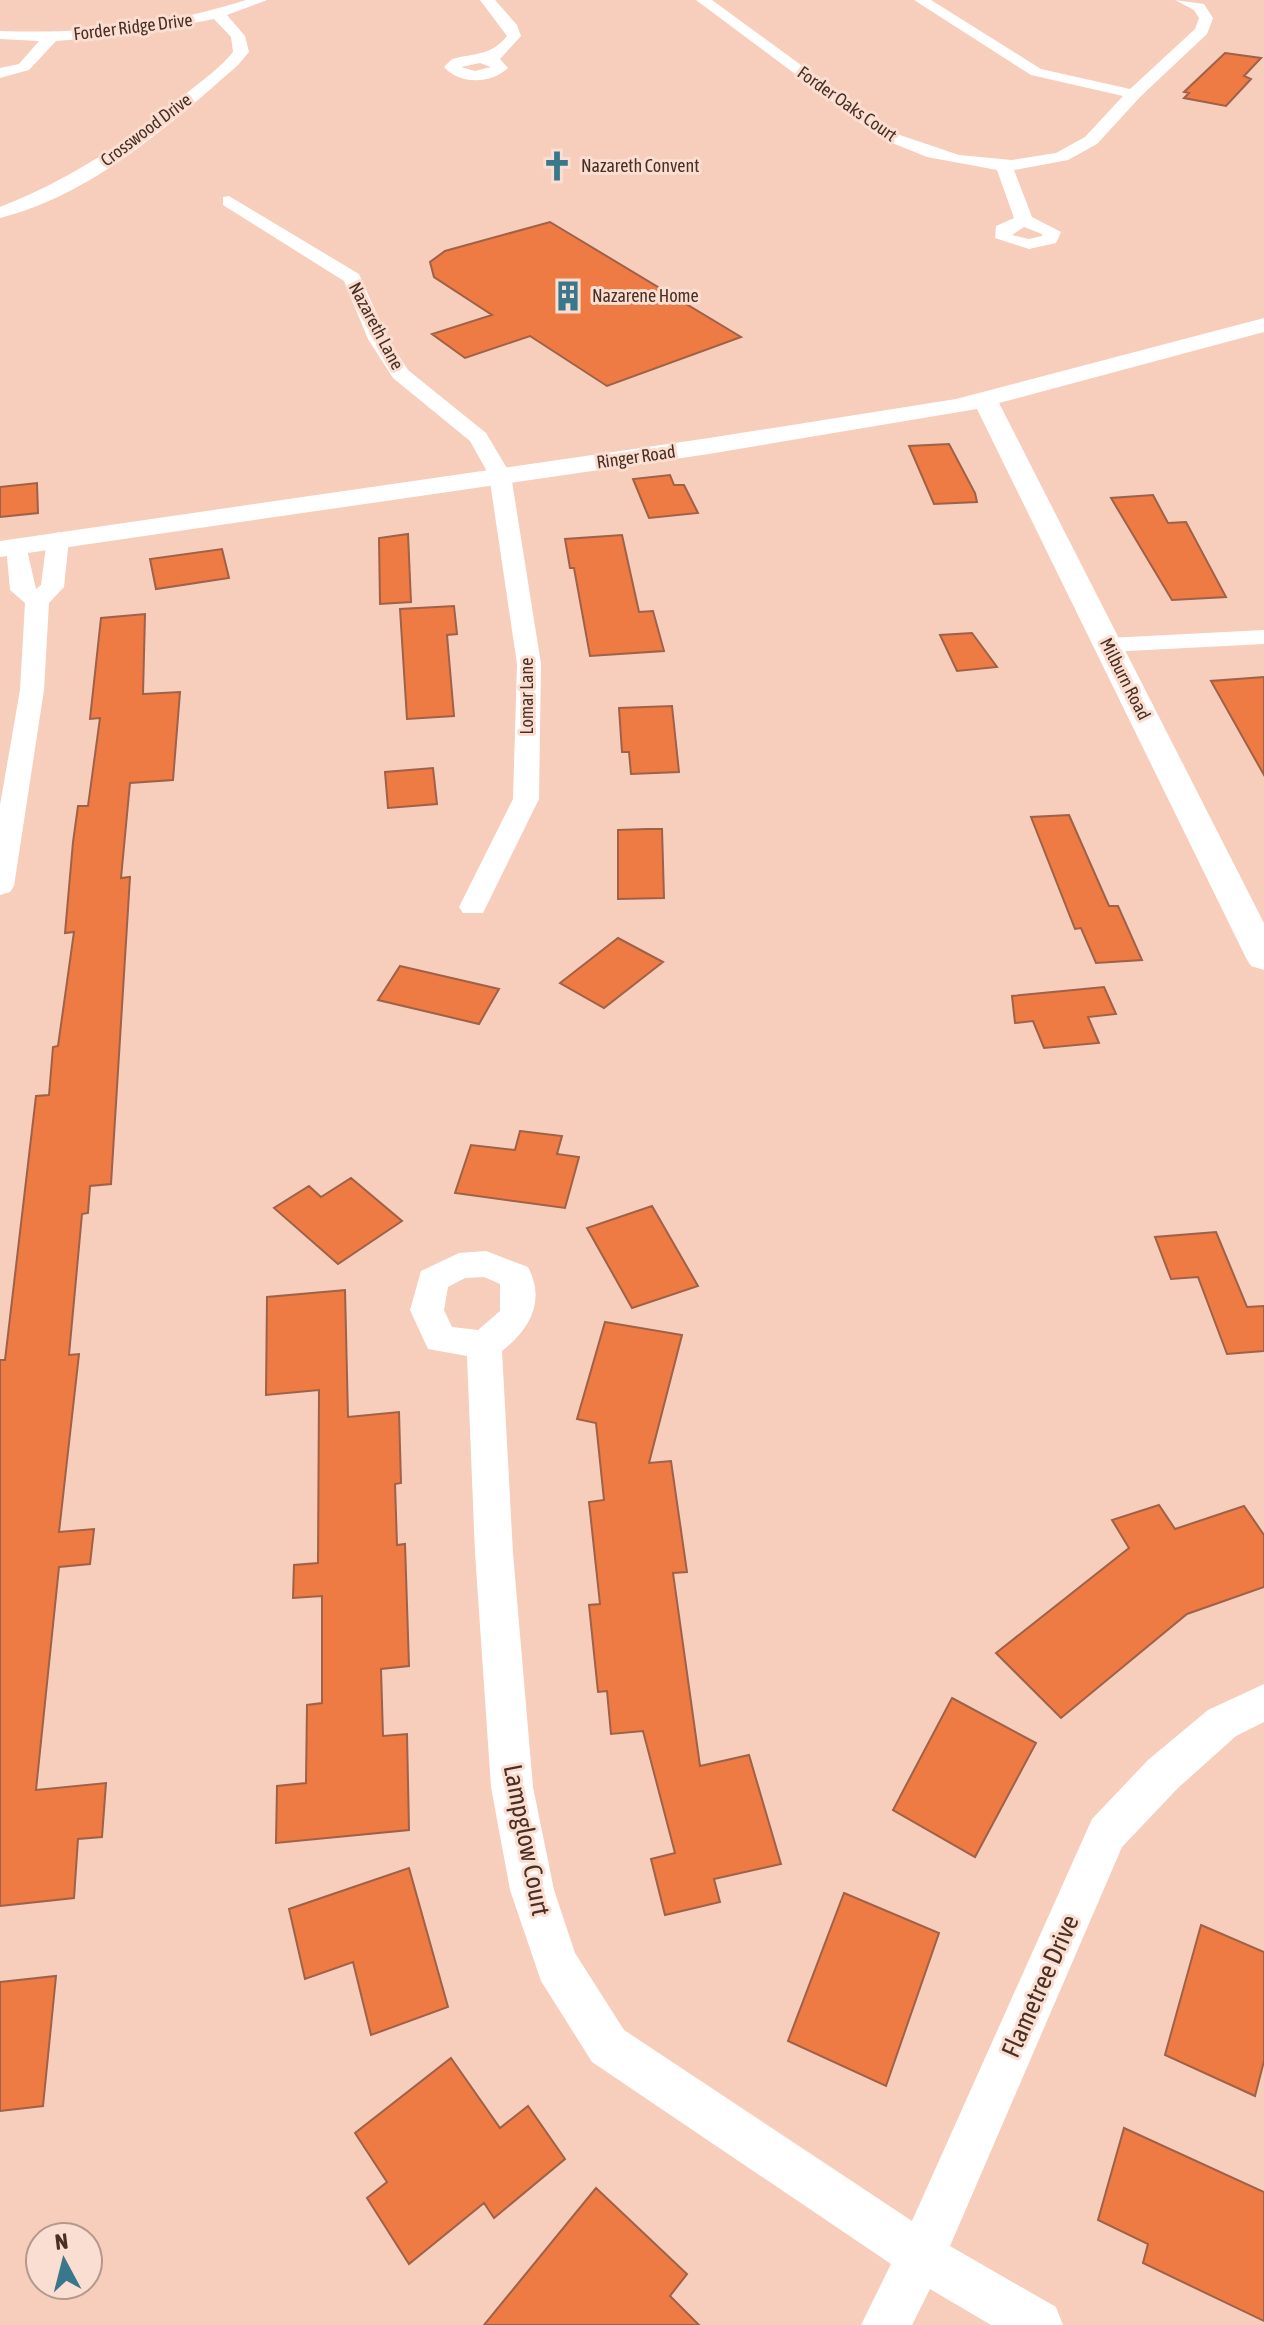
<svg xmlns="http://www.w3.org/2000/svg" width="1264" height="2325" font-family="'Asap Condensed',sans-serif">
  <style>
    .building { fill: #ee7a44; stroke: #9f6147; stroke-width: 2 }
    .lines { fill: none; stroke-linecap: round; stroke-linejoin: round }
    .minor { fill: #fff; fill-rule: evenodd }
    .tertiary { fill: #fff; fill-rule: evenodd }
    .labels { text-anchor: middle; stroke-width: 6; stroke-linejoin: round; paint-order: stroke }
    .far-street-label { font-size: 18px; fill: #4a2f23; stroke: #faded2 }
    .far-poi-label { font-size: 18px; fill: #4a2f23; stroke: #faded2; text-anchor: start }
    .near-street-label { font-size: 26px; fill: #4a2f23; stroke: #faded2 }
  </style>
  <rect width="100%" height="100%" fill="#f7cdbb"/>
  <path class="building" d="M 1225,53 L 1261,58 L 1244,76 L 1251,79 L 1226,106 L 1184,98 L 1189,93 L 1184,92 Z
    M 550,222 L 741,337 L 607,386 L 530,336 L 465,358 L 432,334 L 492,315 L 434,277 L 430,262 L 445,251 Z
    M 949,444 L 975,493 L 977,502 L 934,504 L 909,446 Z
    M 670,475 L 674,485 L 684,485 L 698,513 L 649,518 L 633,479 Z
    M 37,483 L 38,513 L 0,517 L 0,487 Z
    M 1153,495 L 1168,523 L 1186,522 L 1226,597 L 1172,600 L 1111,498 Z
    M 408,534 L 411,602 L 380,604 L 379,538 Z
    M 622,535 L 639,612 L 653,611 L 664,651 L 590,656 L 574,568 L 570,568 L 565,539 Z
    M 222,549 L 229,578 L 156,589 L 150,559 Z
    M 454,606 L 457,634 L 447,635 L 454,716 L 407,719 L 400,609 Z
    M 145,614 L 143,694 L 180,692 L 173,780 L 130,783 L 121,878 L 130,877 L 111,1184 L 90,1186 L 88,1213 L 82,1214 L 69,1355 L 79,1354 L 59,1532 L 94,1529 L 90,1564 L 59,1567 L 36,1790 L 106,1783 L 102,1837 L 78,1839 L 74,1898 L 0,1906 L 0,1360 L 5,1360 L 36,1096 L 49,1095 L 53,1047 L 58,1046 L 74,932 L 65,933 L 73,842 L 78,806 L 88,806 L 100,718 L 90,719 L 101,618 Z
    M 972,633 L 997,667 L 957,671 L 940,635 Z
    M 1264,677 L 1264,775 L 1211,681 Z
    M 672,706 L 679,772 L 631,774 L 629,752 L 622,752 L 619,708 Z
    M 433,768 L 437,804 L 388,808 L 385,772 Z
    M 1069,815 L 1109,906 L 1118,906 L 1142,960 L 1096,963 L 1081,928 L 1075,929 L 1031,817 Z
    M 647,829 L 662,829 L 664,898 L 618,899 L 618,830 Z
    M 618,938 L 663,962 L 604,1008 L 560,983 Z
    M 400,966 L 499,989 L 479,1024 L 378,1000 Z
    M 1104,987 L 1116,1014 L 1088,1017 L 1099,1043 L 1044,1048 L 1033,1021 L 1015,1023 L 1012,996 Z
    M 520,1131 L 562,1136 L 557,1154 L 579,1157 L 565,1208 L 455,1193 L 471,1145 L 515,1150 Z
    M 351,1178 L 402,1221 L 338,1264 L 274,1208 L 309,1186 L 321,1197 Z
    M 652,1206 L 698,1286 L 632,1308 L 587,1228 Z
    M 1216,1232 L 1247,1307 L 1264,1306 L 1264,1351 L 1227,1354 L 1198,1277 L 1171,1279 L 1155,1237 Z
    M 345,1290 L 348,1417 L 399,1412 L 401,1483 L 395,1484 L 397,1545 L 405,1544 L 409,1666 L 381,1669 L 383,1736 L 407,1734 L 409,1830 L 276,1843 L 277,1786 L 306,1783 L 307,1705 L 322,1703 L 322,1596 L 293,1598 L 294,1565 L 318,1563 L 319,1390 L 266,1395 L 267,1297 Z
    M 605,1322 L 682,1335 L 649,1463 L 671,1461 L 687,1572 L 673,1573 L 700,1766 L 749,1755 L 781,1864 L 714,1879 L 720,1902 L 665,1915 L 651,1859 L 675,1853 L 643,1731 L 611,1734 L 607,1691 L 598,1692 L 589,1605 L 600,1604 L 589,1502 L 604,1500 L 596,1423 L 577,1419 Z
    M 1159,1505 L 1175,1529 L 1244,1506 L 1264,1535 L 1264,1587 L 1187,1614 L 1061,1718 L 996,1653 L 1129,1548 L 1112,1520 Z
    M 952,1698 L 1036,1743 L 975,1857 L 893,1810 Z
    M 409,1868 L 448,2007 L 371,2035 L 353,1962 L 305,1979 L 289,1909 Z
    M 844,1893 L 939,1933 L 886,2086 L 788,2041 Z
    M 1201,1925 L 1264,1952 L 1264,2061 L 1255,2096 L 1165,2055 Z
    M 56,1976 L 43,2106 L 0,2111 L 0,1982 Z
    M 451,2058 L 500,2128 L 528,2106 L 565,2159 L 494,2218 L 484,2203 L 409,2264 L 367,2198 L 387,2182 L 355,2133 Z
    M 1124,2128 L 1264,2192 L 1264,2321 L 1143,2263 L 1148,2244 L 1098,2220 Z
    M 596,2188 L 687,2274 L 670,2296 L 699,2325 L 484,2325 Z"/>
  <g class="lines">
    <path class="minor" d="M 246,0 L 267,0 L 227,15 L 245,36 L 249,52 L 238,65 C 170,125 90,196 0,218 L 0,207 C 69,180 130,140 188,92 C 203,80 221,67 233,52 L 231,37 L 214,19 L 132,35 L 56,41 L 29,70 L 0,78 L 0,68 L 19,64 L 39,41 L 0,39 L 0,31 C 84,34 165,26 246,0 Z
      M 480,0 L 495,0 L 517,25 L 521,36 L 500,59 L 508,68 C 491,84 460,85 444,67 L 452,59 C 475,53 491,56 507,36 ZM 480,63 L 491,67 L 475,71 L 461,67 Z
      M 696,0 L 712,0 L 894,133 L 959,155 L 1012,160 L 1056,153 L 1085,137 L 1123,96 L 1031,75 L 914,0 L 931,0 L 1041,69 L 1130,89 L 1195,29 L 1199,18 L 1194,10 L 1175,0 L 1204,4 L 1213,18 L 1207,34 L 1141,96 L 1097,144 L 1068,160 L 1014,170 L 1032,217 L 1061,232 L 1056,243 L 1029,249 L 995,238 L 996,226 L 1014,218 L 997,170 L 927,157 L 882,139 ZM 1024,227 L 1042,234 L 1042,236 L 1029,239 L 1012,235 Z
      M 229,196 L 359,274 L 388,339 L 408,370 L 486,433 L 511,475 L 541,664 L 539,799 L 483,913 L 463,913 L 459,907 L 513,799 L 517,664 L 489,475 L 470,441 L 393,378 L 368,339 L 344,281 L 223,205 L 223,197 Z
      M 58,532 L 69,539 L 64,587 L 49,603 L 44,690 L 14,886 L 10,892 L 0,895 L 0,805 L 20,690 L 25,603 L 10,590 L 6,546 L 9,541 L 25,541 L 36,589 L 41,585 L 47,539 Z
      M 1264,630 L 1264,644 L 1108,652 L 1096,645 L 1108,638 Z
      M 486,1251 L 528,1267 C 546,1301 530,1329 502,1351 L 513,1553 L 533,1787 L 554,1890 L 575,1953 L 624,2030 L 912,2221 L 1092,1819 L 1148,1760 L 1208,1710 L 1264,1684 L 1264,1722 L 1236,1736 L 1178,1788 L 1122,1847 L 950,2246 L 1056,2307 L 1063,2325 L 991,2325 L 930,2289 L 912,2325 L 861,2325 L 891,2264 L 592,2062 L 541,1981 L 510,1890 L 491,1787 L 475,1553 L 467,1356 L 428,1349 L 410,1310 L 421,1271 L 459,1253 ZM 484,1277 L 500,1284 L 500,1311 L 478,1330 L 452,1327 L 444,1310 L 448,1287 L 465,1278 Z"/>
    <path class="tertiary" d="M 1264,318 L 1264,332 L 999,403 L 1264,923 L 1264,970 L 1251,966 L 1246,958 L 977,409 L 709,454 L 0,557 L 0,541 L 709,438 L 956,399 Z"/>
  </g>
  <defs>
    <g id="church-bare" transform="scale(2.4)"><path d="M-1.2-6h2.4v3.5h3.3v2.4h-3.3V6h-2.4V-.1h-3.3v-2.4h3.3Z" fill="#39778d" stroke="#faded2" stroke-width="2.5" paint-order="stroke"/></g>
    <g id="building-bare" transform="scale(2.4)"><path d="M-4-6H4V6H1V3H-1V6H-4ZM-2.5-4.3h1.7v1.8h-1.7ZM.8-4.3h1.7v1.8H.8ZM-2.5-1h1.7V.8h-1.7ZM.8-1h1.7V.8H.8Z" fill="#39778d" stroke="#faded2" stroke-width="2.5" paint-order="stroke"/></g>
  </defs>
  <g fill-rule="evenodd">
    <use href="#church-bare" x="557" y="166"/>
    <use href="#building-bare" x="568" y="296"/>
  </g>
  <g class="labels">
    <g class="far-street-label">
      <text transform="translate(133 27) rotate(-7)" y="6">Forder Ridge Drive</text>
      <text transform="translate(847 104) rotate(35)" y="6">Forder Oaks Court</text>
      <text transform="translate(146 130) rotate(-37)" y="6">Crosswood Drive</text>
      <text transform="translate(376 326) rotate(62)" y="6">Nazareth Lane</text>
      <text transform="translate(636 457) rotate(-8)" y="6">Ringer Road</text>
      <text transform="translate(1125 679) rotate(63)" y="6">Milburn Road</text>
      <text transform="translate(527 696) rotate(-90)" y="6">Lomar Lane</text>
    </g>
    <g class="far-poi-label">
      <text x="581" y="172">Nazareth Convent</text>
      <text x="592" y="302">Nazarene Home</text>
    </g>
    <g class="near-street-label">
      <text transform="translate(527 1840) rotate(79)" y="9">Lampglow Court</text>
      <text transform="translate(1040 1986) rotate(-66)" y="9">Flametree Drive</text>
    </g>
  </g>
  <g transform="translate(64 2261) rotate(353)"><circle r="38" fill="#faded2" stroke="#b4988c" stroke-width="2"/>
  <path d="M0-6L14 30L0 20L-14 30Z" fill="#39778d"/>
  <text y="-12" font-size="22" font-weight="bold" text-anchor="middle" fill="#4a2f23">N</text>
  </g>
</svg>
